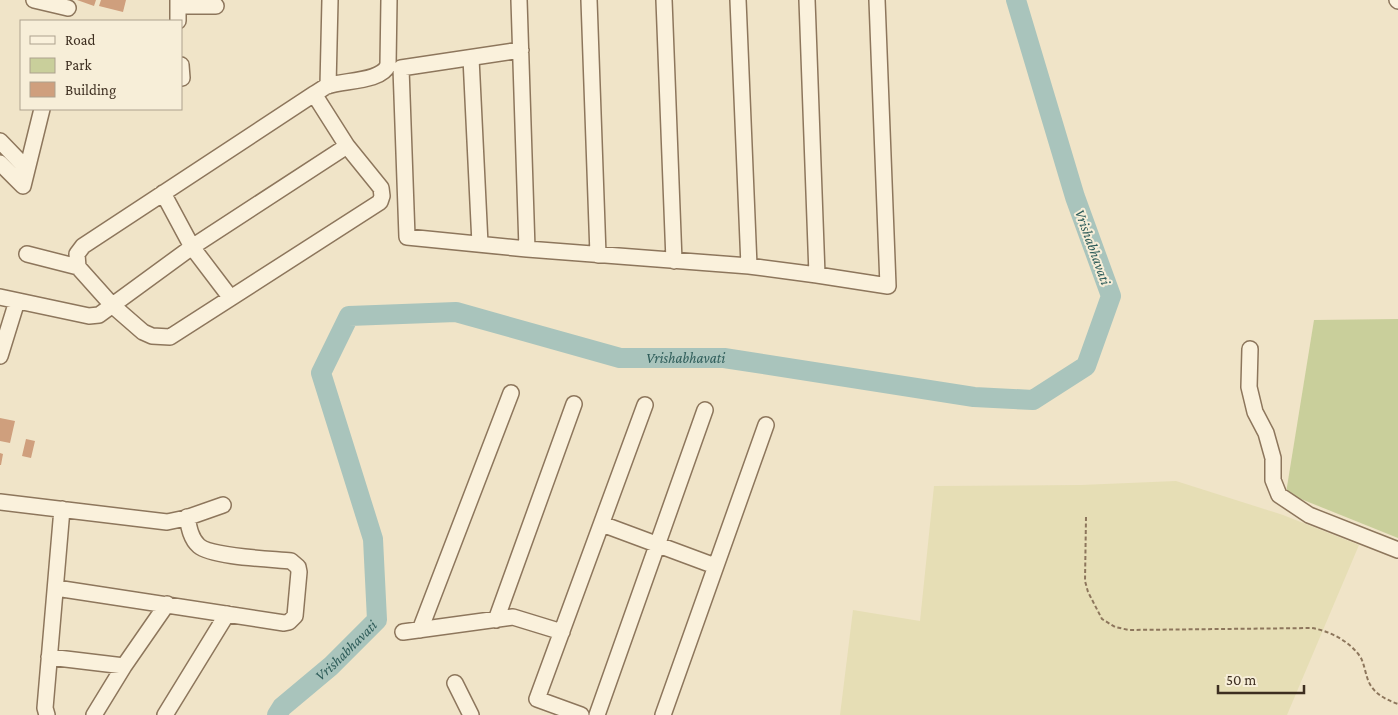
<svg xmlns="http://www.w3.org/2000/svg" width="1398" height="715" font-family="'Crimson Pro',serif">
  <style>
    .farmland { fill: #e6deb5 }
    .green { fill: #c9cf9b }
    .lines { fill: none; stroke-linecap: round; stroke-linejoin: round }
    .river { stroke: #a9c4bc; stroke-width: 20 }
    .building { fill: #cf9f7d }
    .minor-casing { stroke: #8d765c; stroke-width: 18 }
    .path { stroke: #8d765c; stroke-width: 2; stroke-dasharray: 4 2.5; stroke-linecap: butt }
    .minor { stroke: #faf1dc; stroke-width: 15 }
    .labels { text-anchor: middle; stroke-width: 4; stroke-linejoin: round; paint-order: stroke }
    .water-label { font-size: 15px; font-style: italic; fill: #2f5d5a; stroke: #f7eed8 }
  </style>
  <rect width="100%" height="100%" fill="#f0e4c8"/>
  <path class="farmland" d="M 1176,481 L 1283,515 L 1359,545 L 1287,715 L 840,715 L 853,610 L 920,621 L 934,486 L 1081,485 Z"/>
  <path class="green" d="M 1398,319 L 1398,538 L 1286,493 L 1314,320 Z"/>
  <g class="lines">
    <path class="river" id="s1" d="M 277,715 L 282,707 L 331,666 L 377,620 L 373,539 L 321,373 L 349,316 L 456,312 L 620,358 L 724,358 L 974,397 L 1033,400 L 1086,366 L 1111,296 L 1075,197 L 1016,0"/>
  </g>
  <path class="building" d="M 77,0 L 96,0 L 94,6 Z
    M 101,0 L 126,0 L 123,12 L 99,6 Z
    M 0,418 L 15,421 L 10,443 L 0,441 Z
    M 26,439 L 35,441 L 31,458 L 22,456 Z
    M 0,453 L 3,454 L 1,465 L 0,465 Z"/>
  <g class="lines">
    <g class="minor-casing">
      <path id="minor" d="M 34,0 L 68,8
        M 178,0 L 178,21
        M 519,0 L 527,249 L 749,266 L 738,0
        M 589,0 L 598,255
        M 664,0 L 674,261
        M 1397,0 L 1398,1
        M 178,6 L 216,6
        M 521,50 L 401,68 L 407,237 L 527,249
        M 471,58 L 480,244
        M 181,65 L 182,78
        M 328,86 L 330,0
        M 314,94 L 347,146 L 381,188 L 382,196 L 380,202 L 170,337 L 152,336 L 143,332 L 112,305 L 78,267 L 77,254 L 83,246 L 314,94 C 318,92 323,88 327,86 C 343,80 382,82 388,65 L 389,0
        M 0,141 L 27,169
        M 0,163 L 23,186 L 42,109
        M 163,193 L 192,247 L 230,297
        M 27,254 L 78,267
        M 749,266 L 817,275 L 807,0
        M 817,275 L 888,286 L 877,0
        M 0,297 L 89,316 L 99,315 L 192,247 L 347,146
        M 1250,349 L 1249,387 L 1255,412 L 1266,433 L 1273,458 L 1273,480 L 1279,495 L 1309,515 L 1398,550
        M 0,356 L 17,301
        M 0,502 L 167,522 L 186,518 L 223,505
        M 602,524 L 715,566
        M 56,588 L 284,623 L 289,622 L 295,616 L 299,572 L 298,567 L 291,561 C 272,559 212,557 199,546 C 191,539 189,528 187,517
        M 496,620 L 574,404
        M 420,630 L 511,393
        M 403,632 L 513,617 L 562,632
        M 49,657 L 124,666
        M 455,683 L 471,715
        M 47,715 L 45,708 L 62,509
        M 94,715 L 124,666 L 167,604
        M 165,715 L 227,614
        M 581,715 L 537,699 L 645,405
        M 597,715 L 705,410
        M 663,715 L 766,425"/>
    </g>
    <path class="path" d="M 1086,517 L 1085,581 L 1088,592 L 1102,619 L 1115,627 L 1129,630 L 1312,628 C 1330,631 1351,642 1361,658 C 1364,664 1365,671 1367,677 C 1371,692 1384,699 1398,704"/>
    <use href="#minor" class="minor"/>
  </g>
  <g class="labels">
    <g class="water-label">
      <text transform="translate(1093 247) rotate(70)" y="5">Vrishabhavati</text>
      <text dy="5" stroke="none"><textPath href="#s1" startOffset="800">Vrishabhavati</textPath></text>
      <text dy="5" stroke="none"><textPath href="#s1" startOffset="95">Vrishabhavati</textPath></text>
    </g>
  </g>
  <rect x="20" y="20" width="162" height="90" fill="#f7eed8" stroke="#ada18e"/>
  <rect x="30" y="36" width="25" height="8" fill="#faf1dc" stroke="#ada18e"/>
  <text x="65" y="45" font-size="15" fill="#3d2e20">Road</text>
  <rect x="30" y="58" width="25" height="15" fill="#c9cf9b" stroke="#ada18e"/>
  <text x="65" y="70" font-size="15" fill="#3d2e20">Park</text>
  <rect x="30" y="82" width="25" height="15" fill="#cf9f7d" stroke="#ada18e"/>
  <text x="65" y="95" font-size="15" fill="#3d2e20">Building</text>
  <path d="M1218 685v8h86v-8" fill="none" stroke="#3d2e20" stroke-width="2.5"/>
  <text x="1226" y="685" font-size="15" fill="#3d2e20" stroke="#f7eed8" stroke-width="4" paint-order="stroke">50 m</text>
</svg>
